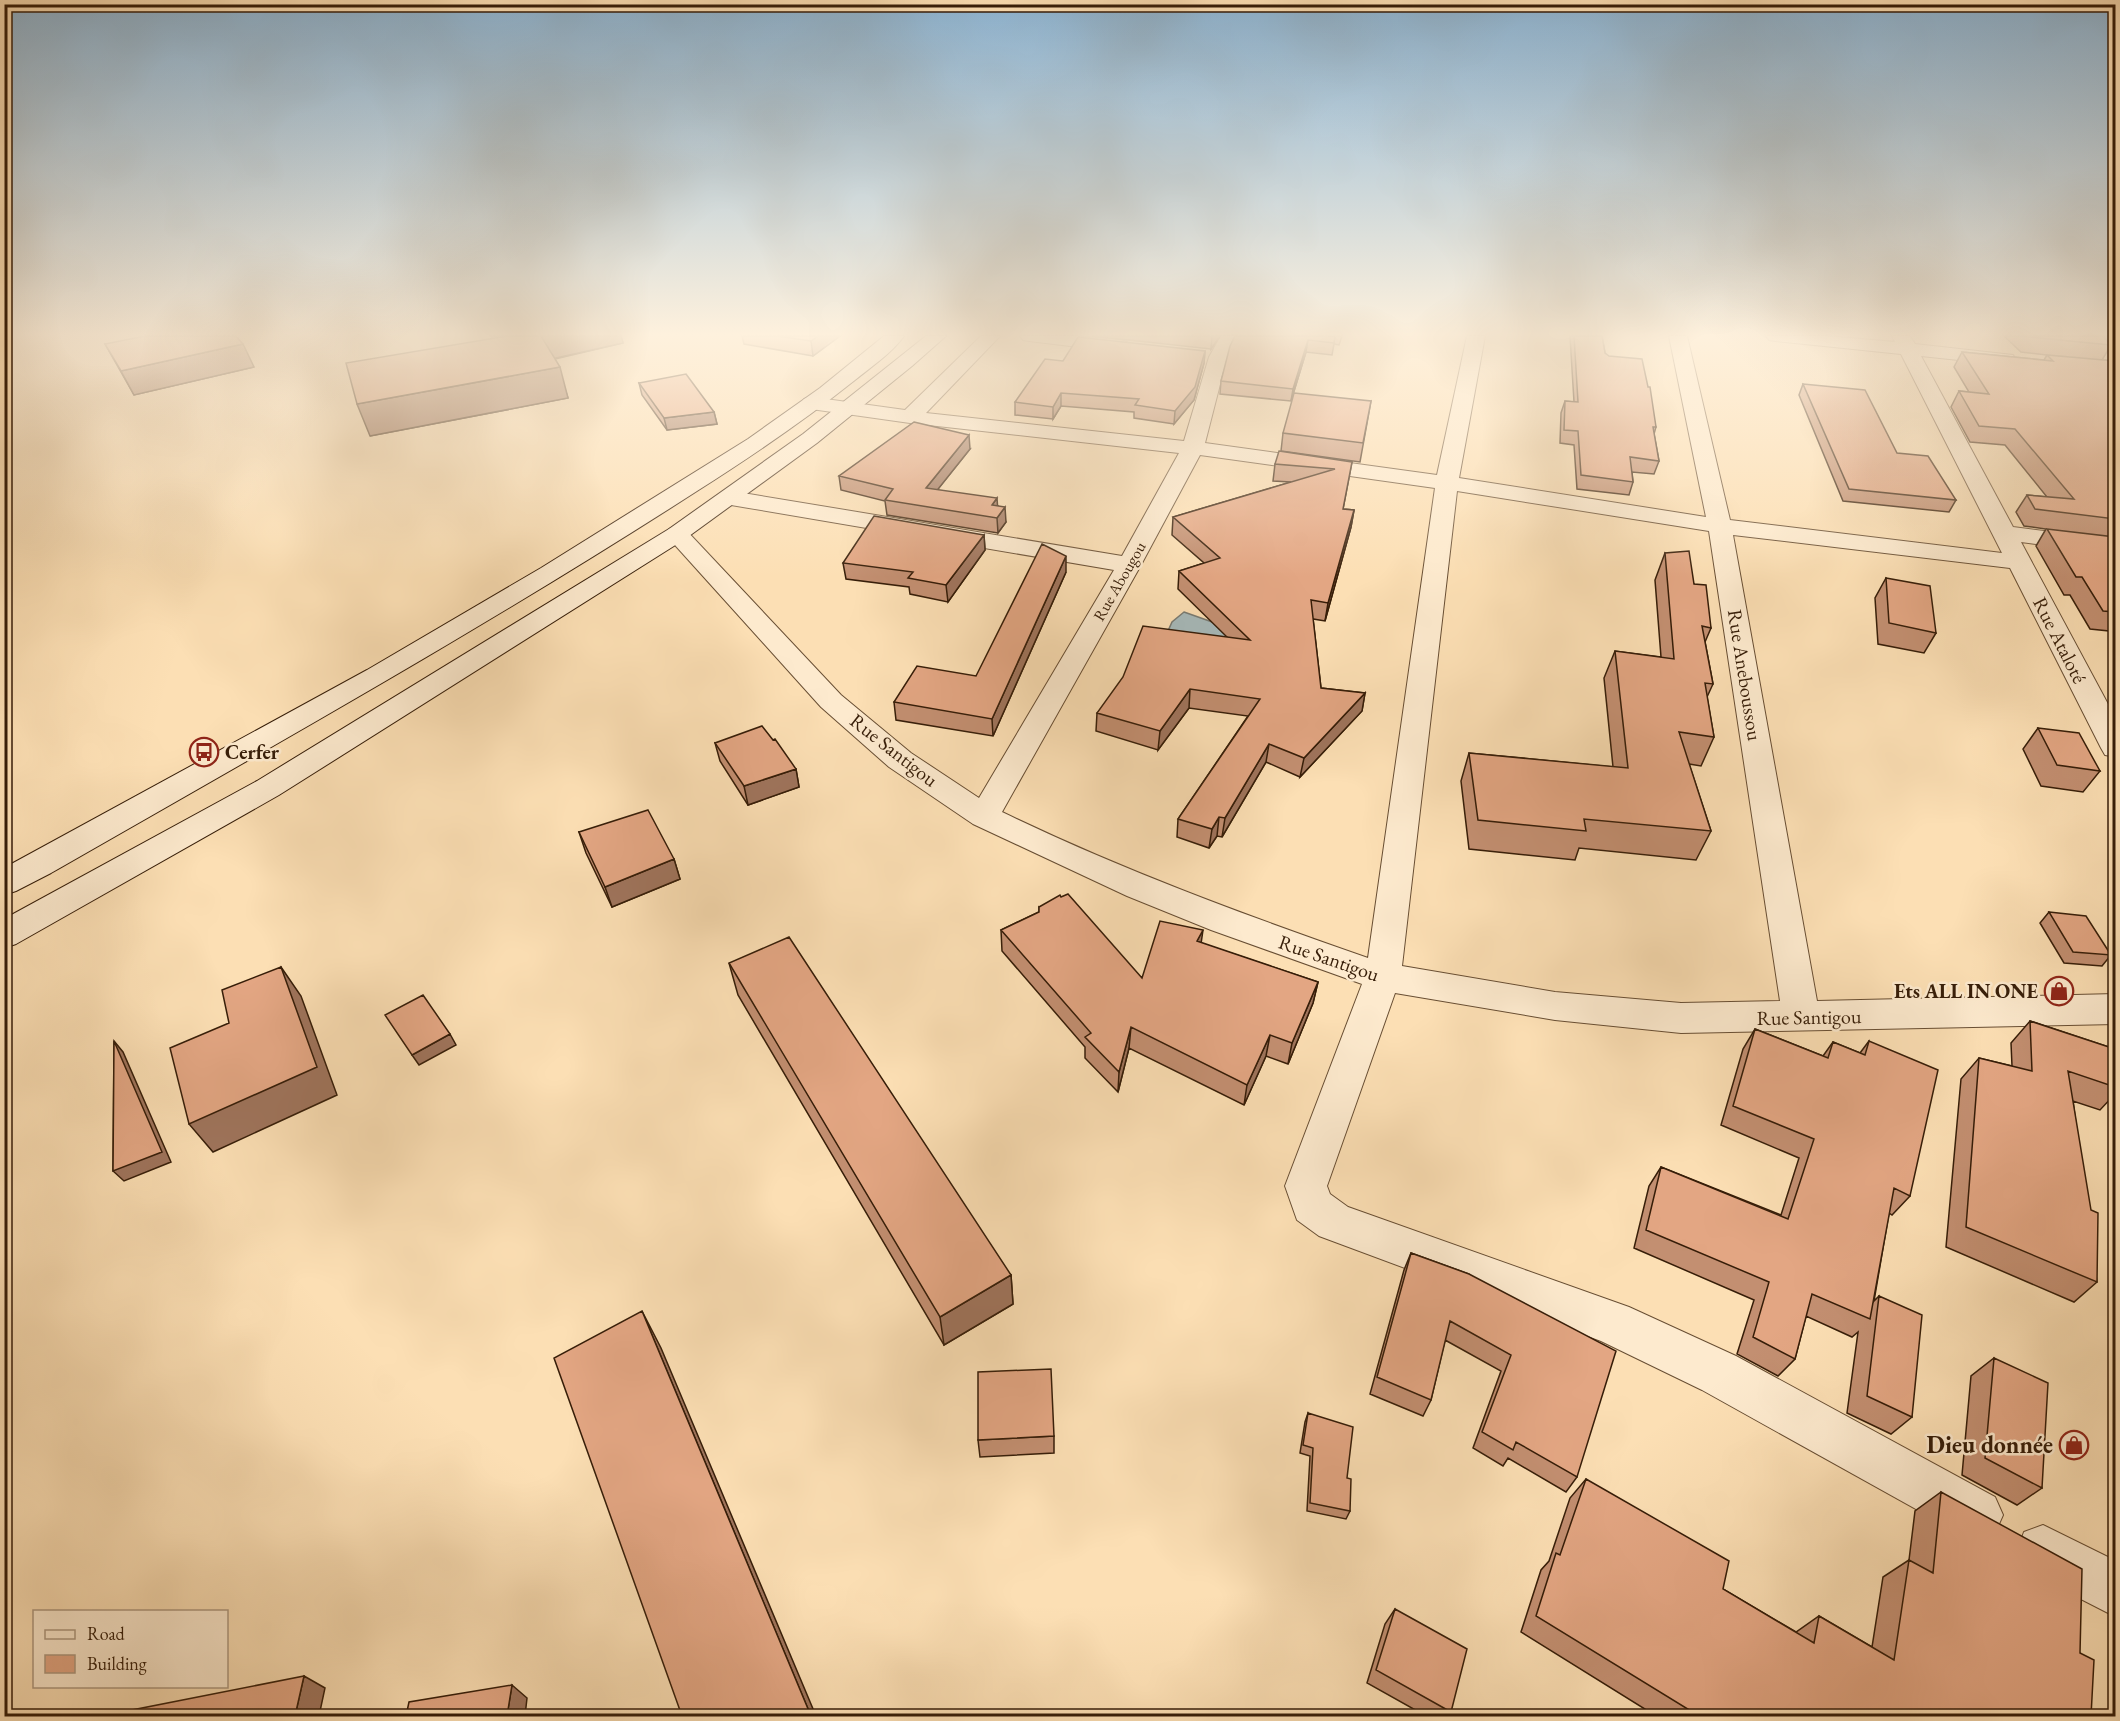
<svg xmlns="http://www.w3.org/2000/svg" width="2120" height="1721" font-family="'EB Garamond',serif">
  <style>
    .water { fill: #a6b9ba; stroke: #797b73; stroke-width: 1.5 }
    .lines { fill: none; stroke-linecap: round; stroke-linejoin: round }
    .minor-casing { stroke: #684e33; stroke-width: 2 }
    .secondary-casing { stroke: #361d08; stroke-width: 2 }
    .minor { fill: #fdeace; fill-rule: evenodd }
    .secondary { fill: #fdeace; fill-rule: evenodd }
    .wall { fill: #c38f71; stroke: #361d08; stroke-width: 1.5 }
    .shaded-wall { fill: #9f745c; stroke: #361d08; stroke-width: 1.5 }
    .building { fill: #e3a683; stroke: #361d08; stroke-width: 1.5 }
    .labels { text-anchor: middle; stroke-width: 5; stroke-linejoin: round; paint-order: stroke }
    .far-street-label { font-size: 16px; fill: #361d08; stroke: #fdeace }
    .street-label { font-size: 20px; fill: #361d08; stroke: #fdeace }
    .poi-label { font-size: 20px; font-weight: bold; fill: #361d08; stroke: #fdeace; text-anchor: start }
    .near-poi-label { font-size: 24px; font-weight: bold; fill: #361d08; stroke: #fdeace; text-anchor: end }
  </style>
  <rect width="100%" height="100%" fill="#fcdfb4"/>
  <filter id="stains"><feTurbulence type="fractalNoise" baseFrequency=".00333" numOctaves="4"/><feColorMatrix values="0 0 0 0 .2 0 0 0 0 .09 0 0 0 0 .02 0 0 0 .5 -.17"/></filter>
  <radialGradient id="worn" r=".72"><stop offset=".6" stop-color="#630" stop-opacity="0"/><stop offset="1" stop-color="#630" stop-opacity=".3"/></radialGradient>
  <path class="water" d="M 1184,612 L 1215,623 L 1233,639 L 1168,631 L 1172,622 Z"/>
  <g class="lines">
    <g class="minor-casing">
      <path id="minor" d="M 981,336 L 1000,336 L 926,413 L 1184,441 L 1209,357 L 1221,336 L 1239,336 L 1227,357 L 1205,443 L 1437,475 L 1467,336 L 1485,336 L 1459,478 L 1706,517 L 1669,336 L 1687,336 L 1730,520 L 2002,553 L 1901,354 L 1775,341 L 1769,340 L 1766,336 L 1827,336 L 1895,342 L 1892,336 L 1910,336 L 1915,344 L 2013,355 L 2015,359 L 2013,363 L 2006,365 L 1921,356 L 2013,527 L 2116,540 L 2116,554 L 2021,542 L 2116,719 L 2116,757 L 2105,755 L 2101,748 L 2010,568 L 1733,535 L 1817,1001 L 2116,994 L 2116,1024 L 1681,1033 L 1555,1020 L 1395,993 L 1327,1186 L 1330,1194 L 1348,1207 L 1629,1307 L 1736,1356 L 1995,1497 L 2003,1515 L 1995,1533 L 1977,1541 L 1959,1533 L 1702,1390 L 1601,1341 L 1319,1236 L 1297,1220 L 1285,1186 L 1362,984 L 1211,930 L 1127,896 L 973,824 L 889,767 L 821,707 L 665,534 L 669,529 L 677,527 L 685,529 L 841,695 L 911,753 L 979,798 L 1114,570 L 731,505 L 723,503 L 720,498 L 723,493 L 731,491 L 1122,556 L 1179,453 L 910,423 L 811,409 L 804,407 L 801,403 L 804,399 L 811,397 L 905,410 ZM 1200,455 L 1435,488 L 1368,958 C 1242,914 1122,870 1002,812 L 1141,565 ZM 1457,491 L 1709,531 L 1780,1001 L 1681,1003 L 1555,992 L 1402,966 Z
        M 1020,336 L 1076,336 L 1120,340 L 1127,342 L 1129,346 L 1127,350 L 1120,352 L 1029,341 L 1023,340 Z
        M 2043,1525 L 2116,1561 L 2116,1617 L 2024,1570 L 2017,1551 L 2024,1532 Z"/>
    </g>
    <g class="secondary-casing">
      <path id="secondary" d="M 884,336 L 904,336 C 892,353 871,367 855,380 C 805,420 752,456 697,491 C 486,627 269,748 51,873 L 16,891 L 4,895 L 4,868 L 367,670 L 541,568 L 748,439 L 820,388 Z
        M 926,336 L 946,336 L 912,366 L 817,443 L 685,539 L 279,795 L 16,944 L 4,948 L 4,919 L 257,781 L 669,529 L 803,434 Z"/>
    </g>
    <use href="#minor" class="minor"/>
    <use href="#secondary" class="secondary"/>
  </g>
  <path class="wall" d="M 490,336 L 621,336 L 623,343 L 555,359 L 568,398 L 370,436 L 493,338 Z
    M 742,336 L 840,336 L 813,356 L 744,344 Z
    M 1092,336 L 1220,336 L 1211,349 Z
    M 1235,336 L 1342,336 L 1339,345 L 1334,344 L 1332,355 L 1306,352 L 1291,401 L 1220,394 L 1221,381 Z
    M 1570,336 L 1602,336 L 1605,353 L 1656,427 L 1654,434 L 1659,461 L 1654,474 L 1632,472 L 1633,482 L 1629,495 L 1577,489 L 1574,445 L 1560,443 L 1561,413 L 1565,401 L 1574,402 Z
    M 2004,336 L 2115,336 L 2115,343 L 2109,342 L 2111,345 L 2102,360 L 2115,361 L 2115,644 L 2109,631 L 2090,629 L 2070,595 L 2064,595 L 2036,546 L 2046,529 L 2024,526 L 2016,512 L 2027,495 L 2047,497 L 2005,445 L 1970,442 L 1951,407 L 1959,391 L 1969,392 L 1954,367 L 1962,352 L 2044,360 L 2047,355 L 2021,352 Z
    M 105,344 L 254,367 L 134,395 Z
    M 1205,351 L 1204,363 L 1194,400 L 1174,424 L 1134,418 L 1134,412 L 1061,406 L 1053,419 L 1015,415 L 1015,402 L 1063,361 Z
    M 639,383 L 714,412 L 717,424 L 667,430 L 642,395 Z
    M 1803,384 L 1956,500 L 1949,512 L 1843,501 L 1799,395 Z
    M 1371,401 L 1360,462 L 1281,451 L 1283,433 Z
    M 970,449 L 937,490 L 998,506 L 1006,522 L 998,533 L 887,515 L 885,501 L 841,490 L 839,476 Z
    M 1352,462 L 1343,509 L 1354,510 L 1351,527 L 1325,621 L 1313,619 L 1321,688 L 1365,693 L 1362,711 L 1300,777 L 1266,762 L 1222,837 L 1217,836 L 1209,848 L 1177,837 L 1178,819 L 1248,716 L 1189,708 L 1158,750 L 1096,731 L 1097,713 L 1227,637 L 1178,589 L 1179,571 L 1204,563 L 1172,535 L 1173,517 L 1291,482 L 1273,481 L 1275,464 Z
    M 984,535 L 985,550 L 948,602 L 910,594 L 909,587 L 846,579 L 843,563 Z
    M 1665,553 L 1694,584 L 1711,628 L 1705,642 L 1713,684 L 1707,697 L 1714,737 L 1701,766 L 1689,764 L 1711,831 L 1696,860 L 1579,848 L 1575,860 L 1469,849 L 1461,781 L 1469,753 L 1613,767 L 1604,678 L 1615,651 L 1661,657 L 1655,580 Z
    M 1066,572 L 993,736 L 896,720 L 894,702 L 976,676 Z
    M 1886,578 L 1936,633 L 1924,653 L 1878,644 L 1875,598 Z
    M 2038,728 L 2100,771 L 2083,792 L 2041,786 L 2023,749 Z
    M 715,743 L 796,769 L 799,787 L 748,805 L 720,761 Z
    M 579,832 L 674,859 L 680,879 L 612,907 L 586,853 Z
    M 1039,907 L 1142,978 L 1201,943 L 1318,982 L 1313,1003 L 1288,1064 L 1266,1056 L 1244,1105 L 1129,1048 L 1118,1092 L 1085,1058 L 1085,1047 L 1002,951 L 1001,930 L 1039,912 Z
    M 2049,912 L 2111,955 L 2102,966 L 2064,963 L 2040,923 Z
    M 729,963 L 1011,1275 L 1013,1304 L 944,1345 L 738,995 Z
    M 2030,1021 L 2115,1049 L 2115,1094 L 2100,1110 L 2073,1101 L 2097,1282 L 2074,1302 L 1946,1247 L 1961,1079 L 1979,1058 L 2012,1066 L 2011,1043 Z
    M 1755,1029 L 1823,1056 L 1833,1042 L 1860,1053 L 1869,1041 L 1910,1196 L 1892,1215 L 1889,1213 L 1874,1301 L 1879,1296 L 1912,1417 L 1891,1434 L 1847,1413 L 1858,1332 L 1852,1337 L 1806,1316 L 1795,1359 L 1778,1376 L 1737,1354 L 1754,1300 L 1634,1248 L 1649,1186 L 1661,1167 L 1781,1215 L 1799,1158 L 1721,1125 L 1743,1049 Z
    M 1411,1253 L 1469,1274 L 1577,1477 L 1566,1492 L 1508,1458 L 1503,1466 L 1473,1448 L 1501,1371 L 1445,1340 L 1431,1400 L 1423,1416 L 1370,1394 L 1404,1270 Z
    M 1994,1358 L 2042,1488 L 2017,1505 L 1962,1475 L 1971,1376 Z
    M 1308,1413 L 1350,1511 L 1346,1519 L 1307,1511 L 1310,1456 L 1300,1453 L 1305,1422 Z
    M 1054,1436 L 1054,1453 L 980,1457 L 978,1440 Z
    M 1586,1479 L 1723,1589 L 1796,1632 L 1819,1616 L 1872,1647 L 1883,1577 L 1909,1560 L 1915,1511 L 1941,1492 L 2080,1653 L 2091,1716 L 1656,1716 L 1521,1632 L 1541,1570 L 1549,1561 L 1570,1498 Z
    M 1395,1609 L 1451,1712 L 1447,1716 L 1426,1716 L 1367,1683 L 1385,1624 Z"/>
  <path class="shaded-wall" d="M 540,336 L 621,336 L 623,343 L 547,360 Z
    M 818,336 L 840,336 L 813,356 L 811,341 Z
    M 1212,336 L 1220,336 L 1211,349 Z
    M 1308,340 L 1306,352 L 1291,401 L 1293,389 Z
    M 243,344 L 254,367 L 134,395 L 121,371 Z
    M 1205,351 L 1204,363 L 1194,400 L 1174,424 L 1175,411 Z
    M 560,367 L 568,398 L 370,436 L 357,404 Z
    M 1061,393 L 1061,406 L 1053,419 L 1053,407 Z
    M 714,412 L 717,424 L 667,430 L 664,418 Z
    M 969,435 L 970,449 L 927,503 L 926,488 Z
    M 997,498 L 998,512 L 992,505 Z
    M 1005,507 L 1006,522 L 998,533 L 997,518 Z
    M 1354,510 L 1351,527 L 1325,621 L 1328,603 Z
    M 984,535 L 985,550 L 948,602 L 946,585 Z
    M 1066,556 L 1066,572 L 993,736 L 992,719 Z
    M 1190,689 L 1189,708 L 1158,750 L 1160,731 Z
    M 1365,693 L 1362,711 L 1300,777 L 1304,758 Z
    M 1269,744 L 1266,762 L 1222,837 L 1225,818 Z
    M 796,769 L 799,787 L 748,805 L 744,786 Z
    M 1219,817 L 1217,836 L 1209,848 L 1212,829 Z
    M 674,859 L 680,879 L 612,907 L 605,887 Z
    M 1203,930 L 1200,951 L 1197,941 Z
    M 281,967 L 301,996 L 337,1095 L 213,1152 L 189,1124 Z
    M 1318,982 L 1313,1003 L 1288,1064 L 1292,1043 Z
    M 1131,1027 L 1129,1048 L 1118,1092 L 1119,1072 Z
    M 450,1034 L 456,1045 L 419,1065 L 412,1055 Z
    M 1270,1035 L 1266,1056 L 1244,1105 L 1247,1085 Z
    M 114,1041 L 123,1052 L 171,1162 L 124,1181 L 113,1171 Z
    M 1011,1275 L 1013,1304 L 944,1345 L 940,1317 Z
    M 642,1311 L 661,1348 L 816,1716 L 811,1716 Z
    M 304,1676 L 325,1688 L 319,1716 L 295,1716 Z
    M 512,1685 L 527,1698 L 525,1716 L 507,1716 Z"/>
  <path class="building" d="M 145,336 L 236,336 L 243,344 L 121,371 L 105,344 Z
    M 507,336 L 541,336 L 560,367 L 357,404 L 346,363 Z
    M 777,336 L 818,336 L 811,341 Z
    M 1235,336 L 1335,336 L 1334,343 L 1308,340 L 1293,389 L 1221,381 L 1230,346 Z
    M 1574,336 L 1602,336 L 1605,353 L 1609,356 L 1642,359 L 1648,387 L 1650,387 L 1656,427 L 1653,427 L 1659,461 L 1630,457 L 1633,482 L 1581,475 L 1578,431 L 1564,430 L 1565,401 L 1578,402 Z
    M 2028,336 L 2103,336 L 2111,345 L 2029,337 Z
    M 1078,337 L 1205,351 L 1195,387 L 1175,411 L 1135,405 L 1139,399 L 1061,393 L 1053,407 L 1015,402 L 1045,359 L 1063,361 Z
    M 1962,352 L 2053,361 L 2047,355 L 2115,361 L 2115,519 L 2035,509 L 2027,495 L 2074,499 L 2015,429 L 1979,426 L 1959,391 L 1989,394 Z
    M 686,374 L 714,412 L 664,418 L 639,383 Z
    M 1803,384 L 1865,390 L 1897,453 L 1928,456 L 1956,500 L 1849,489 Z
    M 1294,393 L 1371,401 L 1363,443 L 1283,433 Z
    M 914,422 L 969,435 L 926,488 L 997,498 L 992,505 L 1005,507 L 997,518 L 885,500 L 893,489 L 839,476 Z
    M 1279,451 L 1352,462 L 1343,509 L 1354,510 L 1328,603 L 1311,600 L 1321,688 L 1365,693 L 1304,758 L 1269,744 L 1225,818 L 1219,817 L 1212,829 L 1178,819 L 1260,699 L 1190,689 L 1160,731 L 1097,713 L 1123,677 L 1143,626 L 1250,640 L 1179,571 L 1220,558 L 1173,517 L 1335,469 L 1275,464 Z
    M 874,516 L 984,535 L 946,585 L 908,578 L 913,572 L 843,563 Z
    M 2047,529 L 2115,537 L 2115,612 L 2103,611 L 2082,577 L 2076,577 Z
    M 1042,544 L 1066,556 L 992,719 L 894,702 L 917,666 L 976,676 Z
    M 1689,551 L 1694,584 L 1706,585 L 1711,628 L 1702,626 L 1713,684 L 1705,683 L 1714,737 L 1679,732 L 1711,831 L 1584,819 L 1586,831 L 1478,820 L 1469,753 L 1628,768 L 1615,651 L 1674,659 L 1665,553 Z
    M 1886,578 L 1930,586 L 1936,633 L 1889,623 Z
    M 762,726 L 773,740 L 775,739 L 796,769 L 744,786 L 715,743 Z
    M 2038,728 L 2079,733 L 2100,771 L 2057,765 Z
    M 648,810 L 674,859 L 605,887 L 579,832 Z
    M 1068,894 L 1142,978 L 1160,921 L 1203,930 L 1197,941 L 1318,982 L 1292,1043 L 1270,1035 L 1247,1085 L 1131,1027 L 1119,1072 L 1085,1037 L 1091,1033 L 1001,930 L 1039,912 L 1039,907 L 1060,895 L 1061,897 Z
    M 2049,912 L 2086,916 L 2111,955 L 2073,952 Z
    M 789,937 L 1011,1275 L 940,1317 L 729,963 Z
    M 281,967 L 317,1067 L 189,1124 L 170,1048 L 229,1023 L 222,990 Z
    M 423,995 L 450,1034 L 412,1055 L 385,1015 Z
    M 2030,1021 L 2115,1049 L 2115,1087 L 2068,1071 L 2091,1210 L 2098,1213 L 2097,1282 L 1966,1227 L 1979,1058 L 2032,1071 Z
    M 1755,1029 L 1828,1058 L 1833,1042 L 1865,1055 L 1869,1041 L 1938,1070 L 1910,1196 L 1894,1188 L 1870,1319 L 1812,1294 L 1795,1359 L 1753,1337 L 1769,1282 L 1646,1230 L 1661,1167 L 1788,1219 L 1814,1139 L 1733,1106 Z
    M 114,1041 L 162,1152 L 113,1171 Z
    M 1411,1253 L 1469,1274 L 1616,1351 L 1577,1477 L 1516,1442 L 1513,1450 L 1482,1432 L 1511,1355 L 1450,1321 L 1431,1400 L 1377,1377 Z
    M 1879,1296 L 1922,1315 L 1912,1417 L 1867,1396 Z
    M 642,1311 L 811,1716 L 682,1716 L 554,1358 Z
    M 1994,1358 L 2048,1383 L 2042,1488 L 1985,1458 Z
    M 1051,1369 L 1054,1436 L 978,1440 L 978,1372 Z
    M 1308,1413 L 1353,1427 L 1347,1478 L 1351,1479 L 1350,1511 L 1310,1503 L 1313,1448 L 1303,1445 Z
    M 1586,1479 L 1729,1561 L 1723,1589 L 1814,1643 L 1819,1616 L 1894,1660 L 1909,1560 L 1933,1573 L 1941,1492 L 2082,1569 L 2080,1653 L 2094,1660 L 2091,1716 L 1699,1716 L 1536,1616 L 1556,1553 L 1560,1555 Z
    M 1395,1609 L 1467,1649 L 1451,1712 L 1376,1670 Z
    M 304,1676 L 295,1716 L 125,1716 L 127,1711 Z
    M 512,1685 L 507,1716 L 406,1716 L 409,1702 Z"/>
  <linearGradient id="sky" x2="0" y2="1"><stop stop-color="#8db6d6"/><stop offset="0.58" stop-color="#fef1dd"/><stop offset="1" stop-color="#fef1dd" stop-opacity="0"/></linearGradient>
  <rect width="2120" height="577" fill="url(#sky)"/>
  <defs>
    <g id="bus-ring" transform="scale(1.5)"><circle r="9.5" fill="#fdeace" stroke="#8f2418" stroke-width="1.5"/><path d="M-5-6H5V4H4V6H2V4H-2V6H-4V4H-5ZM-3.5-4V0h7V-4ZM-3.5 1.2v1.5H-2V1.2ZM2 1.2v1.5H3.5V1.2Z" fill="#8f2418"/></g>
    <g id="shop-ring" transform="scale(1.5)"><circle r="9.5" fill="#fdeace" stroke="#8f2418" stroke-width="1.5"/><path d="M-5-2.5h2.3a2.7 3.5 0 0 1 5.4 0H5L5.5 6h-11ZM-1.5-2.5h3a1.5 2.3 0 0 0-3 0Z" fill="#8f2418"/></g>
  </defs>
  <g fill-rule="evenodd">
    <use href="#bus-ring" x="204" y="752"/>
    <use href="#shop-ring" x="2059" y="991"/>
    <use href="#shop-ring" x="2074" y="1445"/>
  </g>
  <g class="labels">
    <g class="far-street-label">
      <text transform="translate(1119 581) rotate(-60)" y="6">Rue Abougou</text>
    </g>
    <g class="street-label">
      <text transform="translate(2060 640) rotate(63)" y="7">Rue Ataloté</text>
      <text transform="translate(1745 675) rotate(81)" y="7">Rue Aneboussou</text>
      <text transform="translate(894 750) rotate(38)" y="7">Rue Santigou</text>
      <text transform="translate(1329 958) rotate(19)" y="7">Rue Santigou</text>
      <text transform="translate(1809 1017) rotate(-1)" y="7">Rue Santigou</text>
    </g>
    <g class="poi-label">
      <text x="225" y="759">Cerfer</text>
      <text x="2038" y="998" text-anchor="end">Ets ALL IN ONE</text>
    </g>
    <g class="near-poi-label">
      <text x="2053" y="1453">Dieu donnée</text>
    </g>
  </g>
  <rect width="2120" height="1721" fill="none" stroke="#fcdfb4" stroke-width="24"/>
  <rect x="6" y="6" width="2108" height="1709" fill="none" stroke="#361d08" stroke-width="3"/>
  <rect x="12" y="12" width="2096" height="1697" fill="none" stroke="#361d08" stroke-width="1.5"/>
  <rect x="33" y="1610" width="195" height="78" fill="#fdeace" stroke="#ad987f" stroke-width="1.5"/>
  <rect x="45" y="1630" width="30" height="9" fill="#fdeace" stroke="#ad987f" stroke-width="1.5"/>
  <text x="87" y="1640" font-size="18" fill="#361d08">Road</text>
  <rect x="45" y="1655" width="30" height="18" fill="#e3a683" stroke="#ad987f" stroke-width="1.5"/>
  <text x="87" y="1670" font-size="18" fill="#361d08">Building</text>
  <rect width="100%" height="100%" filter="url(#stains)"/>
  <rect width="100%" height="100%" fill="url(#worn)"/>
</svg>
